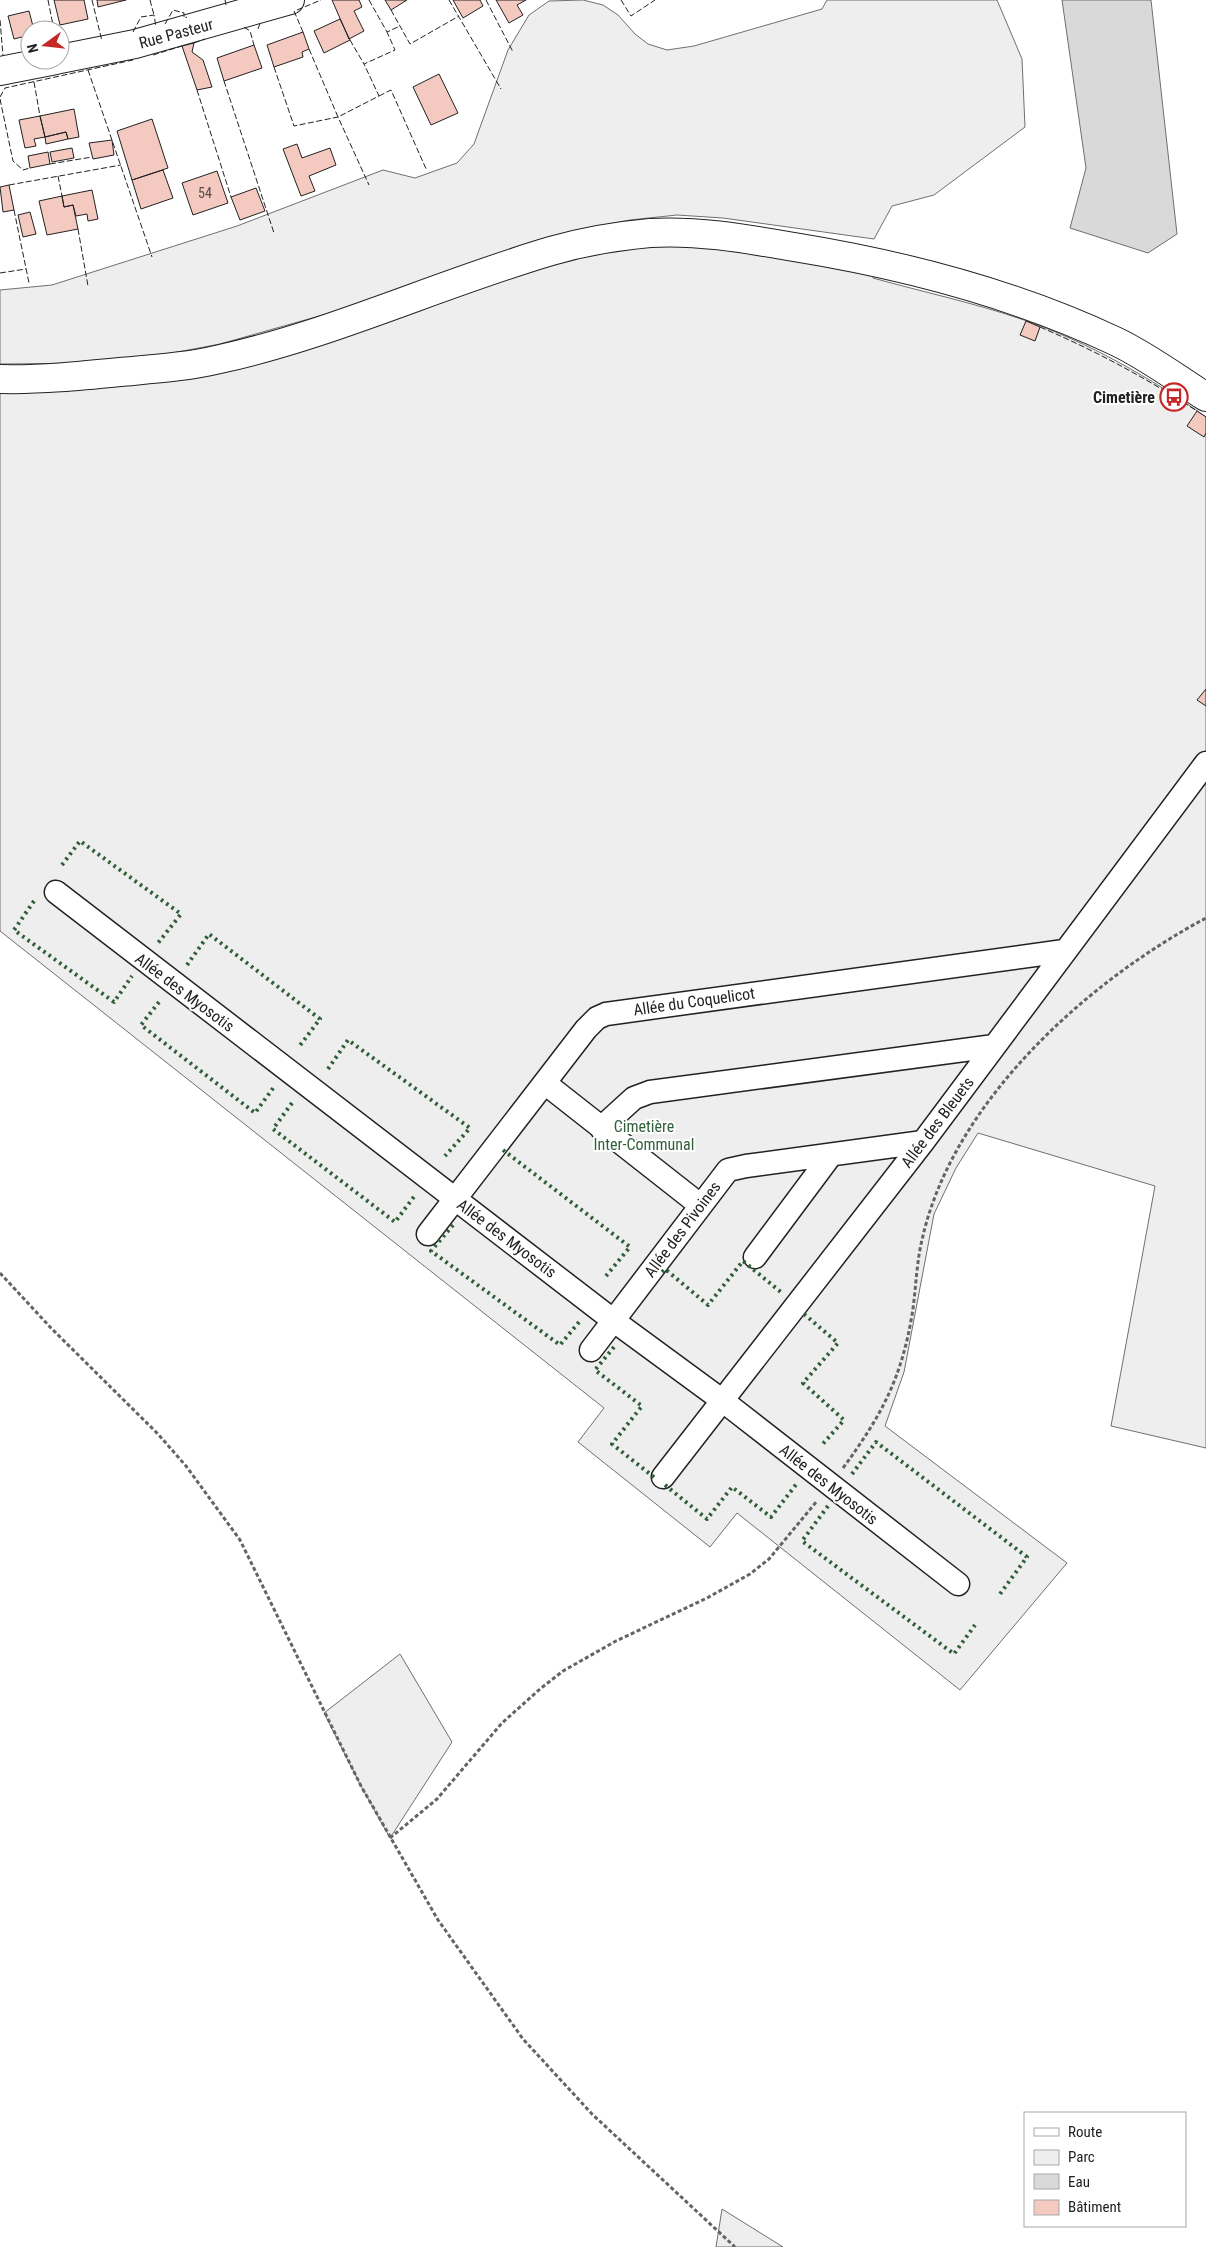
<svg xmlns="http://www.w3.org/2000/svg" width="1206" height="2247" font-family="'Roboto Condensed',sans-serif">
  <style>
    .green { fill: #eee; stroke: #6f6f6f }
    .water { fill: #d9d9d9; stroke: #6f6f6f }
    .building { fill: #f3c9c0; stroke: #222 }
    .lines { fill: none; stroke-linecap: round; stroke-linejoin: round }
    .minor-casing { stroke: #222; stroke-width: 25 }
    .major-casing { stroke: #222; stroke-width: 30 }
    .path { stroke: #646464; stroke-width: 3; stroke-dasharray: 4 2.5; stroke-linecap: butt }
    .minor { stroke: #fff; stroke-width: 22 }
    .major { stroke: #fff; stroke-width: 28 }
    .hedge { stroke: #2f5e38; stroke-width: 4; stroke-dasharray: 2.5 4; stroke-linecap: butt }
    .fence { stroke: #222; stroke-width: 1; stroke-dasharray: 6 2.5; stroke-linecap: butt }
    .labels { text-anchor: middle; stroke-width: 4; stroke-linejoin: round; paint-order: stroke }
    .number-label { font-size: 14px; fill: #564c4a }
    .street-label { font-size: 16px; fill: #222; stroke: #fff }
    .poi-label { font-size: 16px; font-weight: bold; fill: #222; stroke: #fff; text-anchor: end }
    .park-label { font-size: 16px; fill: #2f5e38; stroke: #fff }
  </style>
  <rect width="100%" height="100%" fill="#fff"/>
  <path class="green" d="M 583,0 L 603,5 L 618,15 L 635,34 L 648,44 L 667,50 L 694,46 L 822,9 L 827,0 L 997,0 L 1022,59 L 1025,127 L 934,195 L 892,206 L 874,239 L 723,218 L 677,215 L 630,220 L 590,228 L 337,311 L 220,344 L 167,354 L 96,363 L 0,364 L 0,290 L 52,285 L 237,226 L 383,170 L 415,178 L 457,163 L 474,144 L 508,50 L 529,15 L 549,1 Z
    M 653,245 L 707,245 L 873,271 L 873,278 C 923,292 975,303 1024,320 C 1088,342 1151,378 1206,417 L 1206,1448 L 1111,1426 L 1155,1186 L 978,1133 L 956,1168 L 934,1214 L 904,1372 L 885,1426 L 1067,1563 L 960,1690 L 737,1513 L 710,1547 L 578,1442 L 604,1408 L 0,931 L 0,389 L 135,383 L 552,262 Z
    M 400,1654 L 452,1742 L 390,1838 L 361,1786 L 324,1713 Z
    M 722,2209 L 783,2247 L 716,2247 Z"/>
  <path class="water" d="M 1062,0 L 1151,0 L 1177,234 L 1148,253 L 1070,228 L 1086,168 Z"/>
  <path class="building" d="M 54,0 L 84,0 L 88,19 L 60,25 Z
    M 97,0 L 126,0 L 98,7 Z
    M 332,0 L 359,0 L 362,7 L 354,11 L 364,31 L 349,39 Z
    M 385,0 L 407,0 L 391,10 Z
    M 453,0 L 480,0 L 483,6 L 463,18 Z
    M 496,0 L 526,0 L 517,5 L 523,15 L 509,23 Z
    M 29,11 L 34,30 L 30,30 L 30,35 L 14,39 L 8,16 Z
    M 340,19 L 350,40 L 324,53 L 314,31 Z
    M 303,32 L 309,49 L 302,52 L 303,57 L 274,67 L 267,45 Z
    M 194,43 L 192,52 L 203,60 L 212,87 L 197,90 L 182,46 Z
    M 254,45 L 262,68 L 224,81 L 217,58 Z
    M 439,74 L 458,113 L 431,125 L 413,87 Z
    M 74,109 L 79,137 L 68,139 L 66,132 L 45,137 L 40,116 Z
    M 40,116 L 45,137 L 34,139 L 36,146 L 25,148 L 19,120 Z
    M 152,119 L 168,168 L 132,180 L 117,131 Z
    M 66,132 L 68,139 L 46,144 L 45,137 Z
    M 112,140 L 114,155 L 93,159 L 89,143 Z
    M 297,144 L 302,158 L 330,148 L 336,165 L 309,176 L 315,191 L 301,196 L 283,149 Z
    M 72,148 L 74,158 L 52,162 L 50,152 Z
    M 48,152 L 50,164 L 30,168 L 28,156 Z
    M 163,170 L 173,198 L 141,209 L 132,180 Z
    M 217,171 L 228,203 L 193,215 L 182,183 Z
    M 9,185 L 14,210 L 3,212 L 0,187 Z
    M 256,188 L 265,211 L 240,220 L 231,197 Z
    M 92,190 L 98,219 L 88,221 L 87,214 L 76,216 L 73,205 L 64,207 L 62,196 Z
    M 62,196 L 64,207 L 73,205 L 78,229 L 47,235 L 39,201 Z
    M 30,212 L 36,234 L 23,237 L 18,215 Z
    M 1026,321 L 1040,327 L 1035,341 L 1020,335 Z
    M 1197,411 L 1206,417 L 1206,433 L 1204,437 L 1187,426 Z
    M 1206,689 L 1206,706 L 1197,700 Z"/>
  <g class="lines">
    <g class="minor-casing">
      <path id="minor" d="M 56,892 L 614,1321 L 723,1401 L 958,1584
        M 546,1084 L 700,1205
        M 601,1128 L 634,1098 L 650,1092 L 994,1046
        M 428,1234 L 586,1029 L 597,1018 L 606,1014 L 1064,951
        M 755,1257 L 831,1155
        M 591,1350 L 728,1170 L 746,1166 L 923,1142
        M 663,1477 L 923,1142 L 1206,763"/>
    </g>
    <g class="major-casing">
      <path id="major" d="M 60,59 L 135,44 L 290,0
        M 0,71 L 56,60
        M 0,379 C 40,380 80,376 120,372 C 153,369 187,367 220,359 C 333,334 439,284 551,251 C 582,242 617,236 650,233 C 698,230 747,239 794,247 C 905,265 1013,293 1115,341 C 1147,356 1176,378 1206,397"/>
    </g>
    <path class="path" d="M 0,1273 L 51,1328 L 158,1434 L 186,1466 L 240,1540 L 361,1786 L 438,1920 L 523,2039 L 592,2114 L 735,2247
      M 843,1468 C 881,1416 901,1380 912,1315 C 916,1291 916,1265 922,1240 C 952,1103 1086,982 1206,918
      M 390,1838 L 437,1799 L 502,1723 L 540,1689 L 563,1671 L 616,1641 L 707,1598 L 750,1574 L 769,1559 L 817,1501"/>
    <use href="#minor" class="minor"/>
    <use href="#major" class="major"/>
    <path class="hedge" d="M 62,865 L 80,841 L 181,914 L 158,943
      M 34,901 L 14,930 L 114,1002 L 132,976
      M 187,965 L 209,934 L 320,1019 L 298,1048
      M 159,1002 L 141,1025 L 255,1113 L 274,1087
      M 328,1069 L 348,1040 L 470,1128 L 445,1156
      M 292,1103 L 273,1129 L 395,1222 L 416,1194
      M 503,1150 L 630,1247 L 606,1276
      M 453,1225 L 431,1251 L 560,1345 L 579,1322
      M 662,1272 L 665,1269 L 708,1305 L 743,1261 L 782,1293
      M 804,1314 L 838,1343 L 803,1383 L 844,1420 L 821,1446
      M 614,1347 L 595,1370 L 642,1406 L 612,1444 L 655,1478
      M 852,1474 L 876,1442 L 1027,1557 L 1000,1594
      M 665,1485 L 707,1519 L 732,1487 L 771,1517 L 798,1482
      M 828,1506 L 802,1541 L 954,1654 L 975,1625"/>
    <path class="fence" d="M 48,0 L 54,30
      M 92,0 L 102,41
      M 150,0 L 154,15
      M 225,0 L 226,5
      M 369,0 L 387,32 L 400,26
      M 449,0 L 501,89
      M 486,0 L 513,52
      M 621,0 L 631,16 L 655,0
      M 297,10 L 321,0
      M 391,10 L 410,44 L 459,16
      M 294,11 L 303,32
      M 0,20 L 3,56
      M 165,24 L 173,10 L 184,13 L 184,18 L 187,17
      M 244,27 L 250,31 L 254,45
      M 258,29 L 261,21
      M 133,32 L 141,17 L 154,15 L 156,27
      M 350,40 L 364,64 L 395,50 L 387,32
      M 194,43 L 205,39
      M 309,49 L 338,117 L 379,96 L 364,64
      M 153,55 L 182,46
      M 274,67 L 294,126 L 338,117 L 369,185
      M 88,70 L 152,257
      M 224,81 L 274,233
      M 34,82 L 40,116
      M 197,90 L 231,197
      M 379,96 L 391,90 L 427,171
      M 0,97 L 5,88 L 133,60
      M 0,99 L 13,161 L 23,170 L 30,168
      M 50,164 L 92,157
      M 58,176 L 62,196
      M 9,185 L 121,165
      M 14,210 L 29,283
      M 78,229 L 88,286
      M 0,273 L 26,269
      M 1040,327 C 1098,352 1144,377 1197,411"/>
  </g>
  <defs>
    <g id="bus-ring" transform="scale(1.4375)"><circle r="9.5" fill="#fff" stroke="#c62828" stroke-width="1.5"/><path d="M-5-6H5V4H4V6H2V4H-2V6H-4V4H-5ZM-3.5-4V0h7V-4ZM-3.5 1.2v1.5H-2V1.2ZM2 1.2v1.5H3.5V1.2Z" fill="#c62828"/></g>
  </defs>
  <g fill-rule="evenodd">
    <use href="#bus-ring" x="1174" y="397"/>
  </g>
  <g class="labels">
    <g class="number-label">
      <text x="205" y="198">54</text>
    </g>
    <g class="street-label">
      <text transform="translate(176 33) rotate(-15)" y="6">Rue Pasteur</text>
      <text transform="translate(185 992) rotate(37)" y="6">Allée des Myosotis</text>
      <text transform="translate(694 1001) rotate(-8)" y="6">Allée du Coquelicot</text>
      <text transform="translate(937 1122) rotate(-53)" y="6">Allée des Bleuets</text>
      <text transform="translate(682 1229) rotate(-53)" y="6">Allée des Pivoines</text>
      <text transform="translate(507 1238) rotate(37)" y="6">Allée des Myosotis</text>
      <text transform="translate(829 1484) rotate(38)" y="6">Allée des Myosotis</text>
    </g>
    <g class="poi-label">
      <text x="1155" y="403">Cimetière</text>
    </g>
    <g class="park-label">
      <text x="644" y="1132">Cimetière<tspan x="644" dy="18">Inter-Communal</tspan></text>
    </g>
  </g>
  <rect x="1024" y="2112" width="162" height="115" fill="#ffffff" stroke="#a7a7a7"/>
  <rect x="1034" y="2128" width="25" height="8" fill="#ffffff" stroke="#a7a7a7"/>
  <text x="1068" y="2137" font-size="15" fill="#222222">Route</text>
  <rect x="1034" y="2150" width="25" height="15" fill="#eeeeee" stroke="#a7a7a7"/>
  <text x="1068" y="2162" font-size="15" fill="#222222">Parc</text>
  <rect x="1034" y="2174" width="25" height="15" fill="#d9d9d9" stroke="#a7a7a7"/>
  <text x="1068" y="2187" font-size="15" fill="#222222">Eau</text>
  <rect x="1034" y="2200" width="25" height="15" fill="#f3c9c0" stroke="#a7a7a7"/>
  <text x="1068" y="2212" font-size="15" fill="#222222">Bâtiment</text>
  <g transform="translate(45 45) rotate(255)"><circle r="24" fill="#ffffff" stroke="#a7a7a7"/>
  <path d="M0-4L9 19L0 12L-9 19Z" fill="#c62828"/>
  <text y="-8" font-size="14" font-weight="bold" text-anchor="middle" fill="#222222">N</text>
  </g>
</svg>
